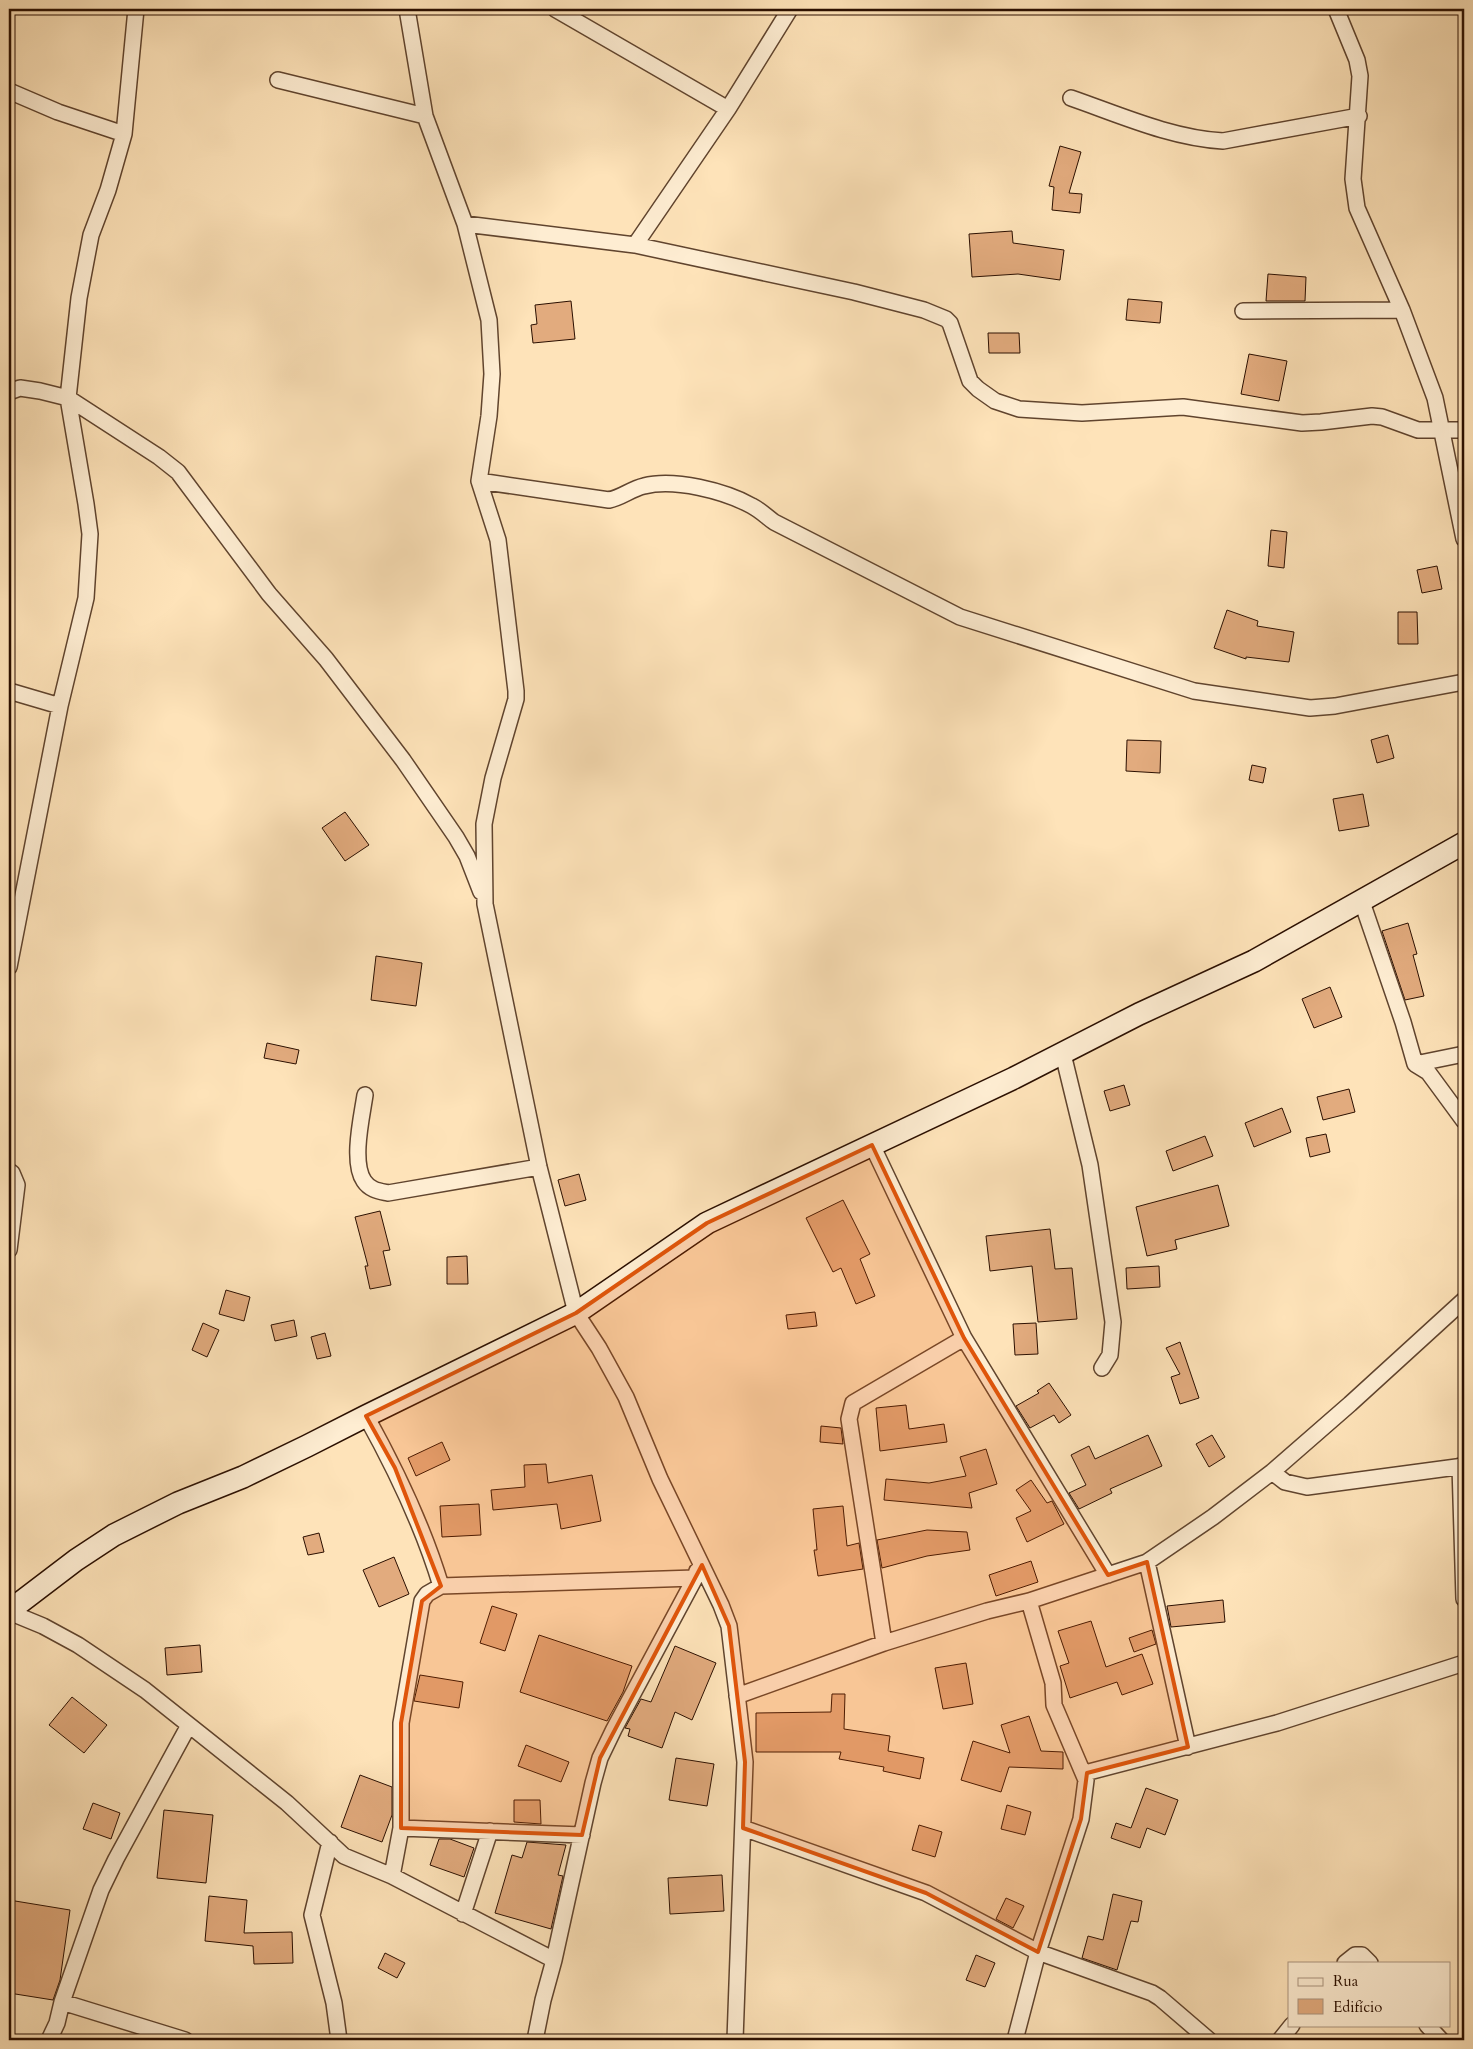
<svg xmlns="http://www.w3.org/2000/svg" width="1473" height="2049" font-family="Cardo,serif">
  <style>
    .building { fill: #e2ab7e; stroke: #2b0f00 }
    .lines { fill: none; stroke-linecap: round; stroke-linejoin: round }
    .street-casing { stroke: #60442e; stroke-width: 18 }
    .secondary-casing { stroke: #2b0f00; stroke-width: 24 }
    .street { stroke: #feedd2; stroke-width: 15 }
    .secondary { stroke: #feedd2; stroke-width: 21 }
    .marked { fill: #df550b; fill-opacity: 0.2; stroke: #df550b; stroke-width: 4; stroke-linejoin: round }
  </style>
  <rect width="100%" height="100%" fill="#fee3b9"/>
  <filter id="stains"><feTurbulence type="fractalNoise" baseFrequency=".004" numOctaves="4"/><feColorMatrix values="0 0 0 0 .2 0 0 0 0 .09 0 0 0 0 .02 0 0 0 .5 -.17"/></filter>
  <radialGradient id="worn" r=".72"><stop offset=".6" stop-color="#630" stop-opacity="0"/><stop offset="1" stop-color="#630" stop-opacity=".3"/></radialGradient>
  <path class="building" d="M 1060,146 L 1081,152 L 1069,193 L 1082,194 L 1080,213 L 1052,210 L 1054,187 L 1049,186 Z
    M 1012,231 L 1013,243 L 1064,250 L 1060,280 L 1018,274 L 972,277 L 969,234 Z
    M 1268,274 L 1306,277 L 1305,301 L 1266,301 Z
    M 1128,299 L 1162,302 L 1160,323 L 1126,320 Z
    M 571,301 L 575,339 L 533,343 L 531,325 L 537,324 L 535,305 Z
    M 988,333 L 1019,333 L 1020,353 L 989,353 Z
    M 1249,354 L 1287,361 L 1279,401 L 1241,394 Z
    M 1271,530 L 1287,532 L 1284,568 L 1268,566 Z
    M 1437,566 L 1442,589 L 1422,593 L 1417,570 Z
    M 1227,610 L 1258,621 L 1257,626 L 1294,632 L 1289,662 L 1246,657 L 1246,659 L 1214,648 Z
    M 1398,612 L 1417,612 L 1418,644 L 1398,644 Z
    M 1388,735 L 1394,758 L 1377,763 L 1371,740 Z
    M 1127,740 L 1161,741 L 1160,773 L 1126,771 Z
    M 1252,765 L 1266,768 L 1263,783 L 1249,780 Z
    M 1363,794 L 1369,826 L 1339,831 L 1333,799 Z
    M 345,812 L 369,845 L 345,861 L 322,828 Z
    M 1408,923 L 1417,954 L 1413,955 L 1424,996 L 1405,1000 L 1382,931 Z
    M 376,956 L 422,963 L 416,1006 L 371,1000 Z
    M 1330,987 L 1342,1017 L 1314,1028 L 1302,999 Z
    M 267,1043 L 299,1050 L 296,1064 L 264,1058 Z
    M 1124,1085 L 1130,1105 L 1110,1111 L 1104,1091 Z
    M 1349,1089 L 1355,1112 L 1323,1120 L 1317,1097 Z
    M 1282,1108 L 1291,1132 L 1254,1147 L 1245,1123 Z
    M 1326,1134 L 1330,1152 L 1310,1157 L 1306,1138 Z
    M 1205,1136 L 1213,1156 L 1173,1171 L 1166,1151 Z
    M 579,1174 L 586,1200 L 565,1206 L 558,1180 Z
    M 1218,1185 L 1229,1226 L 1175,1240 L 1177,1249 L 1147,1256 L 1136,1207 Z
    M 843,1200 L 870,1254 L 860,1259 L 875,1296 L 856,1304 L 841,1268 L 833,1272 L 806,1218 Z
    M 380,1211 L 390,1250 L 383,1251 L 391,1285 L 370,1289 L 365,1266 L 368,1266 L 355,1217 Z
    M 1050,1229 L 1055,1269 L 1072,1268 L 1077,1319 L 1038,1322 L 1032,1266 L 990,1271 L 986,1236 Z
    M 467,1256 L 468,1284 L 447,1284 L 447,1257 Z
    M 1159,1266 L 1160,1287 L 1127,1289 L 1126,1268 Z
    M 226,1290 L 250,1297 L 244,1321 L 219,1314 Z
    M 815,1312 L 817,1326 L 788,1329 L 786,1315 Z
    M 294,1320 L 297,1336 L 275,1341 L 271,1325 Z
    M 203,1323 L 219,1330 L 207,1357 L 192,1350 Z
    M 1036,1323 L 1038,1354 L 1015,1355 L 1013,1324 Z
    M 325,1333 L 331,1356 L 317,1359 L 311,1337 Z
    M 1180,1342 L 1199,1398 L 1180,1404 L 1171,1377 L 1180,1374 L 1166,1348 Z
    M 1049,1383 L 1071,1415 L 1059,1423 L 1054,1415 L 1030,1428 L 1016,1406 L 1039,1393 L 1037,1391 Z
    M 906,1405 L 909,1429 L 944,1424 L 947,1442 L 880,1451 L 876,1408 Z
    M 821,1426 L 841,1428 L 843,1444 L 820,1442 Z
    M 1148,1435 L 1162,1466 L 1110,1489 L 1112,1493 L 1079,1509 L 1069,1493 L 1086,1485 L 1071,1455 L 1089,1446 L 1095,1459 Z
    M 1212,1435 L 1225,1457 L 1209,1467 L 1196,1444 Z
    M 442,1442 L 450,1460 L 416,1476 L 408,1458 Z
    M 986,1449 L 997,1484 L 969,1493 L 972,1508 L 884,1500 L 886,1479 L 929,1483 L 966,1476 L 960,1457 Z
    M 546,1464 L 548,1483 L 592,1475 L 601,1521 L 561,1529 L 557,1504 L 493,1510 L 491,1490 L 525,1487 L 524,1465 Z
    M 1031,1480 L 1047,1503 L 1052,1501 L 1064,1524 L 1027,1542 L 1016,1518 L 1031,1511 L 1016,1490 Z
    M 479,1504 L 481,1535 L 442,1537 L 440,1506 Z
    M 843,1506 L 847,1546 L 859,1543 L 863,1569 L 818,1576 L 814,1550 L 817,1550 L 813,1509 Z
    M 927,1530 L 967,1532 L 970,1550 L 927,1556 L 882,1568 L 877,1540 Z
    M 319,1533 L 324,1552 L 308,1555 L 303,1537 Z
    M 394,1557 L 409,1594 L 379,1607 L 363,1570 Z
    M 1031,1561 L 1038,1582 L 996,1596 L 989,1575 Z
    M 1223,1600 L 1225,1622 L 1171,1627 L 1167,1606 Z
    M 492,1606 L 517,1614 L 505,1651 L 480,1643 Z
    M 1091,1621 L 1106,1667 L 1142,1654 L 1153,1684 L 1122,1695 L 1117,1682 L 1070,1698 L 1060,1666 L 1069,1663 L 1058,1631 Z
    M 1152,1630 L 1156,1644 L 1134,1652 L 1129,1638 Z
    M 539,1635 L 632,1666 L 623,1692 L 607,1721 L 520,1692 Z
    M 200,1645 L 202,1672 L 167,1675 L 165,1648 Z
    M 675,1646 L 716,1663 L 692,1720 L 675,1712 L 662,1748 L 628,1736 L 630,1729 L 625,1728 L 641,1699 L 651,1702 Z
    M 966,1663 L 973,1704 L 943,1709 L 935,1668 Z
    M 420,1675 L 463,1682 L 459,1708 L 414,1701 Z
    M 832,1694 L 845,1694 L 844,1729 L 890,1736 L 888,1751 L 924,1758 L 920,1779 L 883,1771 L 884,1767 L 839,1759 L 841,1752 L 756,1752 L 756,1713 L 831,1712 Z
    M 72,1697 L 107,1725 L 84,1753 L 49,1725 Z
    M 1029,1716 L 1041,1751 L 1063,1752 L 1063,1769 L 1009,1767 L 1001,1792 L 961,1780 L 973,1741 L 1010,1753 L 1001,1725 Z
    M 526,1745 L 569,1762 L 561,1782 L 518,1766 Z
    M 676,1758 L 714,1764 L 707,1806 L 669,1800 Z
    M 360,1775 L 392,1787 L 392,1815 L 382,1842 L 341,1827 Z
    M 1146,1788 L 1178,1800 L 1165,1835 L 1147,1828 L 1140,1848 L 1111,1838 L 1116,1823 L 1131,1828 Z
    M 514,1800 L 540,1800 L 541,1824 L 514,1822 Z
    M 93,1803 L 120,1813 L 111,1839 L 83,1829 Z
    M 1007,1805 L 1031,1812 L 1025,1835 L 1001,1829 Z
    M 164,1810 L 213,1815 L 206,1883 L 157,1878 Z
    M 919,1825 L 942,1832 L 935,1857 L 912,1850 Z
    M 439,1839 L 450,1839 L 474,1848 L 464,1877 L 430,1865 Z
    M 527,1842 L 566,1845 L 558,1875 L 563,1876 L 551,1929 L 495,1913 L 512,1855 L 522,1858 Z
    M 722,1875 L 724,1911 L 670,1914 L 668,1878 Z
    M 1113,1894 L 1142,1901 L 1138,1922 L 1131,1921 L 1117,1970 L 1082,1958 L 1088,1936 L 1103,1940 Z
    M 209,1896 L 247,1900 L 244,1933 L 292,1932 L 293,1963 L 254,1964 L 253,1946 L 205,1941 Z
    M 1006,1898 L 1024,1906 L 1013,1928 L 996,1919 Z
    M 9,1900 L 70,1910 L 60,1980 L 53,2000 L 9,1993 Z
    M 385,1953 L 405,1963 L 397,1978 L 378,1968 Z
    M 976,1955 L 995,1963 L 985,1987 L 966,1980 Z"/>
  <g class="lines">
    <g class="street-casing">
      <path id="street" d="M 407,9 L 425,116 L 465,224 L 489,320 L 492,374 L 489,416 L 479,481 L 498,540 L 516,691 L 516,699 L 493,778 L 484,824 L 485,904 L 539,1167 L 576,1313 L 599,1348 L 626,1397 L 660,1479 L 721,1605 L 729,1626 L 745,1762 L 735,2040
        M 555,9 L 728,109
        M 1336,9 L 1357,60 L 1360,76 L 1353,179 L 1357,208 L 1402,310 L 1435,398 L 1464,539
        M 278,80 L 425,116
        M 9,91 L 58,112 L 124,134
        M 1071,98 C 1120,115 1171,138 1223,141 L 1359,116
        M 465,224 L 635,245 L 854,292 L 924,310 L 946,319 L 950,323 L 970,381 L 978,389 L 995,401 L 1019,409 L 1082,413 L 1183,407 L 1302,423 L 1321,422 L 1372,416 L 1382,417 L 1418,430 L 1464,430
        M 635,245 L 728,109 L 790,9
        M 1243,311 L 1402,310
        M 9,392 L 20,388 L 40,391 L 68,398 L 159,457 L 178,472 L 269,594 L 326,659 L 403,760 L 456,837 L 467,856 L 481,892
        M 479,481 L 609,500 C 621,498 631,489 644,486 C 674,478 725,491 752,506 C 760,510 767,517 774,522 L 960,617 L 1194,691 L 1310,708 L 1335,706 L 1464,682
        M 9,691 L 60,706
        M 1362,902 L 1403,1022 L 1415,1064 L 1428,1072 L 1464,1121
        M 9,967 L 60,706 L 86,598 L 90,534 L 86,504 L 68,398 L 79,298 L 91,235 L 108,190 L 124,134 L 136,9
        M 1063,1054 L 1090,1165 L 1113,1322 L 1110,1355 L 1102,1368
        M 1415,1064 L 1464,1054
        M 365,1095 C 362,1116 351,1162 364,1181 C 370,1190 379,1191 388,1193 L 539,1167
        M 872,1145 L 964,1338 L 1108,1575
        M 9,1171 L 12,1173 L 17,1185 L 9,1250
        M 366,1416 C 396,1470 423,1526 441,1586
        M 1460,1466 L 1464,1599
        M 1272,1472 L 1285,1482 L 1307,1487 L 1464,1466
        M 1147,1562 L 1188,1747
        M 9,1612 L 43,1626 L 78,1645 L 145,1690 L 287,1803 L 344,1856 L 392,1876 L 554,1960
        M 884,1643 L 849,1419 L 853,1403 L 964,1338
        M 737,1696 L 884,1643 L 987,1611 L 1029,1601 L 1147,1562 L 1213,1517 L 1272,1472 L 1350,1404 L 1464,1300
        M 1085,1773 L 1277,1723 L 1464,1663
        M 401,1828 L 582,1835
        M 743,1828 L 926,1893 L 1038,1952 L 1152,1993 L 1160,1998 L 1209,2040
        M 330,1842 L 312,1915 L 334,2003 L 339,2040
        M 392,1876 L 401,1828 L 401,1723 L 422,1601 L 427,1594 L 441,1586 L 695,1578
        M 463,1914 L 490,1831
        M 1345,1963 L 1355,1955 L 1362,1955 L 1370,1963
        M 62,2002 L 185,2040
        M 1427,2025 L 1441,2040
        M 49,2040 L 57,2023 L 62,2002 L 101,1890 L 116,1859 L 189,1725
        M 535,2040 L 543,2000 L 554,1960 L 593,1783 L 600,1758 L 614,1729 L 695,1578 L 697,1571
        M 1015,2040 L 1038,1952 L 1081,1819 L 1086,1780 L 1054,1705 L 1053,1683 L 1029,1601
        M 1280,2040 L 1292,2025"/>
    </g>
    <g class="secondary-casing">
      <path id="secondary" d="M 9,1611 L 76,1560 L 114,1535 L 178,1503 L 243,1477 L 307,1446 L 366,1416 L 576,1313 L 707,1223 L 1014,1078 L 1139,1014 L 1254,961 L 1464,843"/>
    </g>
    <use href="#street" class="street"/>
    <use href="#secondary" class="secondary"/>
  </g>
  <path class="marked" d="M 872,1145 L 964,1338 L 1108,1575 L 1147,1562 L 1188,1747 L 1087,1773 L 1081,1819 L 1038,1952 L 926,1893 L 743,1828 L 745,1762 L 729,1626 L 702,1565 L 600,1758 L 582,1835 L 401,1828 L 401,1723 L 422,1601 L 441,1586 L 395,1468 L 366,1416 L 576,1313 L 707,1223 Z"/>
  <rect width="1473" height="2049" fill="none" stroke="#fee3b9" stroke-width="30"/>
  <rect x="10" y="10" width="1453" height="2029" fill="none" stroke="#2b0f00" stroke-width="2.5"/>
  <rect x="15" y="15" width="1443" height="2019" fill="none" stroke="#2b0f00"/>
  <rect x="1288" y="1962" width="162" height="65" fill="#feedd2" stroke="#aa947e"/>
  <rect x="1298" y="1978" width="25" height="8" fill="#feedd2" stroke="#aa947e"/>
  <text x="1333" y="1986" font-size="15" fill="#2b0f00">Rua</text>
  <rect x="1298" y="1999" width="25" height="15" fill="#e2ab7e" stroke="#aa947e"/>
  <text x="1333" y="2012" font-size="15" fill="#2b0f00">Edifício</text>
  <rect width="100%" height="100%" filter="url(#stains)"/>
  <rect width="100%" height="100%" fill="url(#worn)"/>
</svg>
